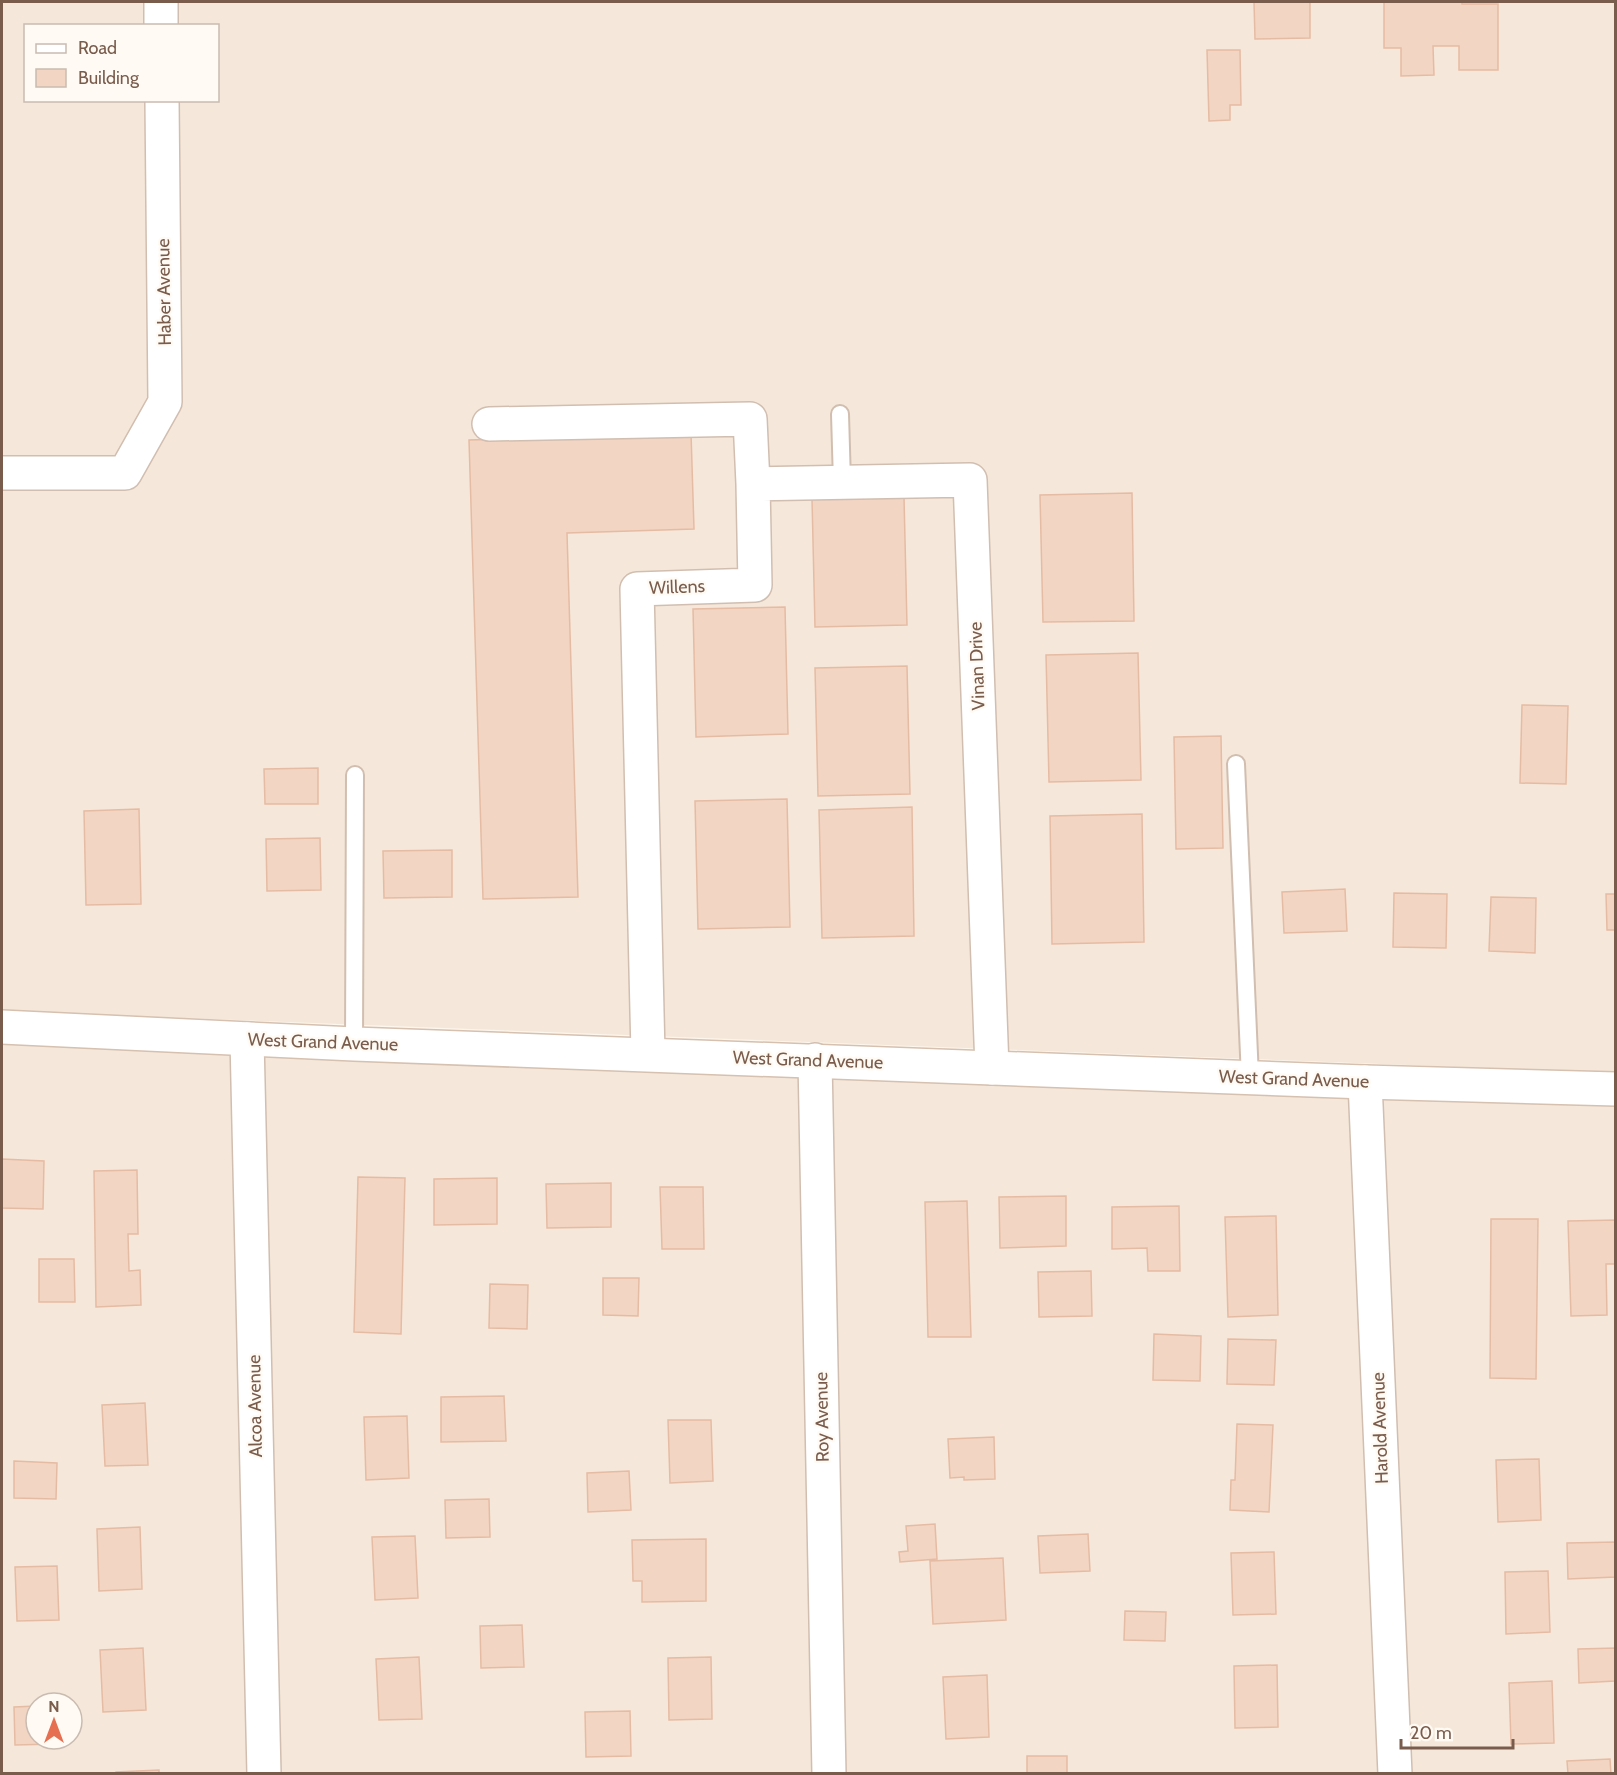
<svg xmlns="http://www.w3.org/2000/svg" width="1617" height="1775" font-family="Cabin,sans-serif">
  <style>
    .residential { fill: #f5e8da; fill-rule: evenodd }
    .building { fill: #f3d5c3; stroke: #e6bba3; stroke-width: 1.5 }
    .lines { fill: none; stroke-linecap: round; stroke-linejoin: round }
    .service-casing { stroke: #d1beb0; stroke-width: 20 }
    .minor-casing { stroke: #d1beb0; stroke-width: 36 }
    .secondary-casing { stroke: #d6c0b0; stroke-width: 36 }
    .service { stroke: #fff; stroke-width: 16 }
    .minor { stroke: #fff; stroke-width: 33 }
    .secondary { stroke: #fff; stroke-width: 33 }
    .labels { text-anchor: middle; stroke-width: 4.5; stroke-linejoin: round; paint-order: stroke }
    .street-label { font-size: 18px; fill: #7a5c4d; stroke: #fffaf3 }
  </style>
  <rect width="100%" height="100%" fill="#fdf6ec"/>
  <path class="residential" d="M 2,2 L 1615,2 L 1615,1073 L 2,1011 ZM 26,26 L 218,26 L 218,100 L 26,100 Z
    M 2,1027 L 1615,1089 L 1615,1773 L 2,1774 ZM 36,1703 L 72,1703 L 72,1739 L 36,1739 Z"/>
  <path class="building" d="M 1254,2 L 1310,2 L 1310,38 L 1255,39 Z
    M 1384,2 L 1462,2 L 1462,4 L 1498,4 L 1498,70 L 1459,70 L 1459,46 L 1433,46 L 1434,75 L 1401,76 L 1401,48 L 1384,48 Z
    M 1207,50 L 1240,50 L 1241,105 L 1230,105 L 1230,120 L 1209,121 Z
    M 691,433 L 694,529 L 567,533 L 578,897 L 483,899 L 469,440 Z
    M 1132,493 L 1134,621 L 1043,622 L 1040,495 Z
    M 904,497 L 907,625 L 815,627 L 812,499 Z
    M 785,607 L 788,734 L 696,737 L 693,609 Z
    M 1138,653 L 1141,780 L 1049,782 L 1046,655 Z
    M 907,666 L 910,794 L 818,796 L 815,668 Z
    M 1522,705 L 1568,706 L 1566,784 L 1520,783 Z
    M 1221,736 L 1223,848 L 1176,849 L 1174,737 Z
    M 318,768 L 318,804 L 265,804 L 264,769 Z
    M 787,799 L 790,927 L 698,929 L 695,801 Z
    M 912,807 L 914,936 L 822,938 L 819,810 Z
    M 139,809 L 141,904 L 86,905 L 84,811 Z
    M 1142,814 L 1144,942 L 1052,944 L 1050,816 Z
    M 320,838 L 321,890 L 267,891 L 266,839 Z
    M 452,850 L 452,897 L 384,898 L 383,851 Z
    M 1345,889 L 1347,931 L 1284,933 L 1282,892 Z
    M 1394,893 L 1447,894 L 1446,948 L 1393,947 Z
    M 1606,894 L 1616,894 L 1616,930 L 1607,930 Z
    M 1491,897 L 1536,898 L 1535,953 L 1489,951 Z
    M 2,1159 L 44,1161 L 43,1209 L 2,1208 Z
    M 137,1170 L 138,1234 L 128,1234 L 129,1271 L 140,1270 L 141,1305 L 96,1307 L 94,1171 Z
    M 358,1177 L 405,1178 L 401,1334 L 354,1332 Z
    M 497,1178 L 497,1224 L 434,1225 L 434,1179 Z
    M 611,1183 L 611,1227 L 547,1228 L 546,1184 Z
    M 660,1187 L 703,1187 L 704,1249 L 662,1249 Z
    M 1066,1196 L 1066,1246 L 1000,1248 L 999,1197 Z
    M 967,1201 L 971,1337 L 928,1337 L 925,1202 Z
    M 1179,1206 L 1180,1271 L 1148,1271 L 1147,1248 L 1112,1249 L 1112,1207 Z
    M 1276,1216 L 1278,1315 L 1228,1317 L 1225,1217 Z
    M 1491,1219 L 1538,1219 L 1536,1379 L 1490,1378 Z
    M 1616,1220 L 1616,1264 L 1606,1264 L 1607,1315 L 1571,1316 L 1568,1221 Z
    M 39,1259 L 74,1259 L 75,1302 L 39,1302 Z
    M 1091,1271 L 1092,1316 L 1039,1317 L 1038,1272 Z
    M 603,1278 L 639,1278 L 638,1316 L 603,1315 Z
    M 490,1284 L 528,1285 L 527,1329 L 489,1328 Z
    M 1154,1334 L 1201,1336 L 1200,1381 L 1153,1380 Z
    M 1228,1339 L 1276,1340 L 1274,1385 L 1227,1384 Z
    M 504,1396 L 506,1441 L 441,1442 L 441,1397 Z
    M 145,1403 L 148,1465 L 105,1466 L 102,1405 Z
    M 407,1416 L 409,1478 L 366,1480 L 364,1417 Z
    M 668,1420 L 711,1420 L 713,1481 L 670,1483 Z
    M 1237,1424 L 1273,1425 L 1269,1512 L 1230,1510 L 1231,1480 L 1235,1480 Z
    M 994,1437 L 995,1479 L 964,1480 L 964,1477 L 950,1478 L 948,1439 Z
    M 1539,1459 L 1541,1520 L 1498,1522 L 1496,1460 Z
    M 14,1461 L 57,1463 L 56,1499 L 14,1498 Z
    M 629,1471 L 631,1510 L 588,1512 L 587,1473 Z
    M 489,1499 L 490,1537 L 446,1538 L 445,1500 Z
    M 935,1524 L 937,1559 L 900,1562 L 899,1552 L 908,1551 L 906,1526 Z
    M 140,1527 L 142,1589 L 99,1591 L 97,1529 Z
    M 1088,1534 L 1090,1571 L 1040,1573 L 1038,1536 Z
    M 415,1536 L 418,1598 L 375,1600 L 372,1537 Z
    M 706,1539 L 706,1601 L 642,1602 L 642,1581 L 633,1581 L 632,1540 Z
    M 1616,1542 L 1616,1577 L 1568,1579 L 1567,1543 Z
    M 1274,1552 L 1276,1614 L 1233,1615 L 1231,1553 Z
    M 1003,1558 L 1006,1620 L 933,1624 L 930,1561 Z
    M 57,1566 L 59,1620 L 17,1621 L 15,1567 Z
    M 1548,1571 L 1550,1632 L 1506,1634 L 1505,1572 Z
    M 1125,1611 L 1166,1612 L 1165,1641 L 1124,1640 Z
    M 522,1625 L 524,1667 L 481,1668 L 480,1626 Z
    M 143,1648 L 146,1710 L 103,1712 L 100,1650 Z
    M 1616,1648 L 1615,1681 L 1579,1683 L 1578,1649 Z
    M 419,1657 L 422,1719 L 379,1720 L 376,1659 Z
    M 711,1657 L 712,1719 L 669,1720 L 668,1658 Z
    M 1277,1665 L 1278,1727 L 1235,1728 L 1234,1666 Z
    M 987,1675 L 989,1737 L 946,1739 L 943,1677 Z
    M 1552,1681 L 1554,1743 L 1511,1744 L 1509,1683 Z
    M 36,1706 L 36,1739 L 54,1739 L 55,1744 L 15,1745 L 14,1707 Z
    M 630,1711 L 631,1756 L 586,1757 L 585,1712 Z
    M 1027,1756 L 1067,1756 L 1067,1774 L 1027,1774 Z
    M 1610,1759 L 1611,1774 L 1568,1774 L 1567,1761 Z
    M 159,1770 L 159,1774 L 116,1774 L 116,1772 Z"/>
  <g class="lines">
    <g class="service-casing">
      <path id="service" d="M 840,414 L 842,482
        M 1236,764 L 1250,1077
        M 354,1044 L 355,775"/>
    </g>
    <g class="minor-casing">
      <path id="minor" d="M 161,2 L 161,26
        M 489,424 L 750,419 L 753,484 L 755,585 L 637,589 L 648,1054
        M 2,473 L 125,473 L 165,402 L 162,100
        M 753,484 L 970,480 L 992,1068
        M 247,1039 L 264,1774
        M 815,1060 L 829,1774
        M 1365,1082 L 1395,1774"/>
    </g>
    <g class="secondary-casing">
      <path id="secondary" d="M 2,1027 L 354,1044 L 1365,1082 L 1616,1089"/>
    </g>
    <use href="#service" class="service"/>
    <use href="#minor" class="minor"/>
    <use href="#secondary" class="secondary"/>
  </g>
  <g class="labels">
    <g class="street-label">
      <text transform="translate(164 292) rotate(-91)" y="6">Haber Avenue</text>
      <text transform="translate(677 587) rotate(-2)" y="6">Willens</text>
      <text transform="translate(977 666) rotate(-92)" y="6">Vinan Drive</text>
      <text transform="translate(323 1042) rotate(2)" y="6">West Grand Avenue</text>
      <text transform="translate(808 1060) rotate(2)" y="6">West Grand Avenue</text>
      <text transform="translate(1294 1079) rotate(2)" y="6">West Grand Avenue</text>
      <text transform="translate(255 1406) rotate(-91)" y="6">Alcoa Avenue</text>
      <text transform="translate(822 1417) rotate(-91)" y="6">Roy Avenue</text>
      <text transform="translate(1380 1428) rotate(-92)" y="6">Harold Avenue</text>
    </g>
  </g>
  <rect width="1617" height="1775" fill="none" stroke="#7a5c4d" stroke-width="6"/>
  <rect x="24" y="24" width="195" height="78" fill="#fffaf3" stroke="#cabbb1" stroke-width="1.5"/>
  <rect x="36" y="44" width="30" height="9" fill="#ffffff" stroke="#cabbb1" stroke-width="1.5"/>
  <text x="78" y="54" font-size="18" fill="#7a5c4d">Road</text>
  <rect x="36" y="69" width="30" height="18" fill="#f3d5c3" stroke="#cabbb1" stroke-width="1.5"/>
  <text x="78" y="84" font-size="18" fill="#7a5c4d">Building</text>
  <g transform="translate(54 1721)"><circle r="28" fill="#fffaf3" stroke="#cabbb1" stroke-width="1.5"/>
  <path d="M0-4.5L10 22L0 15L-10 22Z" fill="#e76f51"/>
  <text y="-9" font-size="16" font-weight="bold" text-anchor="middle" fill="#7a5c4d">N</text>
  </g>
  <path d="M1401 1739v9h112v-9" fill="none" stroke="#7a5c4d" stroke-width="3"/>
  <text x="1410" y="1739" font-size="18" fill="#7a5c4d" stroke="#fffaf3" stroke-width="4.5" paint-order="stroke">20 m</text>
</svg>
